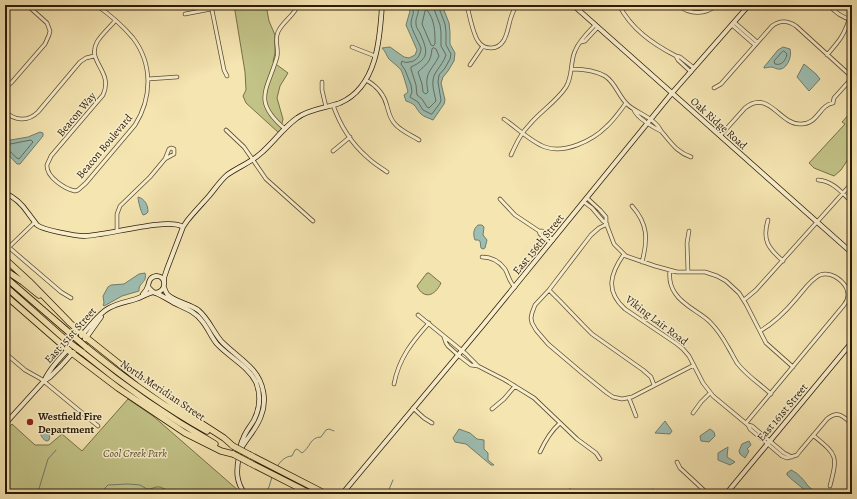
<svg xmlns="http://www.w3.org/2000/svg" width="857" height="499" font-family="Alegreya,serif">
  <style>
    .green { fill: #c2c387; stroke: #777048 }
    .water { fill: #9dbeb2; stroke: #707d6e }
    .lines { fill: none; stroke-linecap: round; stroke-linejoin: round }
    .shore { stroke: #646d5d; stroke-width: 1 }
    .stream { stroke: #707d6e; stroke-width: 1 }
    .street-casing { stroke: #5e4e32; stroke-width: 4.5 }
    .secondary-casing { stroke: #2c1c08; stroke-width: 5.5 }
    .highway-casing { stroke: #2c1c08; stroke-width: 7 }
    .street { stroke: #f8eecc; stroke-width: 3 }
    .secondary { stroke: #f8eecc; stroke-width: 4 }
    .highway { stroke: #f5e5b1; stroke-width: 5.5 }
    .highway-bridge-casing { stroke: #2c1c08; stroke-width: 7; stroke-linecap: butt }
    .highway-bridge { stroke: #f5e5b1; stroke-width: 5.5 }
    .poi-dot { fill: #8f2418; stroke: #f8eecc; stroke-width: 1.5 }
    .labels { text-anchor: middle; stroke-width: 3; stroke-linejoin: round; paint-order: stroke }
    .street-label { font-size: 11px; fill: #2c1c08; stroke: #f8eecc }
    .poi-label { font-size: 11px; font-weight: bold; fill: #2c1c08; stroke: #f8eecc; text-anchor: start }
    .park-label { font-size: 11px; font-style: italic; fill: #594e2e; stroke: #f8eecc }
  </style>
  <rect width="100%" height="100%" fill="#f5e5b1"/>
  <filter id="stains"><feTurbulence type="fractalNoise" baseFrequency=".005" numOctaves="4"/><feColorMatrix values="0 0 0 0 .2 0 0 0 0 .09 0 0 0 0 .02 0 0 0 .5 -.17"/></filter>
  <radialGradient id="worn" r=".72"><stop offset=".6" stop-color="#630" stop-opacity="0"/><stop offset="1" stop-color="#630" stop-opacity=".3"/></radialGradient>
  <path class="green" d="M 234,5 L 266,5 L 269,21 L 275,35 L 275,53 L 273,62 L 288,73 L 280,86 L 277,98 L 283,119 L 281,128 L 282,130 L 279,133 L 246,103 L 243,96 L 246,90 L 245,72 Z
    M 851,112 L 852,113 L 852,153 L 841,170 L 834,176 L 814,168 L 809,163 L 845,124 L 842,122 Z
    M 427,273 L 429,273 L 441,283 C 435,296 424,300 417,286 Z
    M 128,399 L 153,416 L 239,491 L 241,494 L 5,494 L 5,432 L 12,424 L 35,445 L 49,445 L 62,434 L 82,451 Z"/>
  <path class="water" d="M 404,5 L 442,5 L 449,23 L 450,32 L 450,44 L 455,53 L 454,61 L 448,71 L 443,77 L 441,83 L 445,100 L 444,104 L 433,120 C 429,118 424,117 421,114 C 414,107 418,105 406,101 L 404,95 L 408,92 C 407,87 403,74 401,70 C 398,66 393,63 389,59 C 386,55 386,52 382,48 L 390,47 L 404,57 L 409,58 L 415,55 L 417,50 L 406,25 L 410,11 Z
    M 783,47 L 790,49 C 792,56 788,67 781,69 C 777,70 774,67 771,67 C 770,67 765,68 764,68 L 764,67 L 778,50 Z
    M 804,64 L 816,74 L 820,79 L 811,89 L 809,91 L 797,77 Z
    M 40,132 L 43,133 L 43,136 L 20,164 L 17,164 L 5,151 L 5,141 L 28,137 Z
    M 138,197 C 145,199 148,205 148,212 L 146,214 L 143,215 C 141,212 138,201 138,197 Z
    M 478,225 L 482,225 L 484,227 L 483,235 L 487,240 L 485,248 L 483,249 L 481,248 L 480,241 L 478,240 L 475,240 C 473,235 473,229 478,225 Z
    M 145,273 C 147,280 143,281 140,286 C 139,287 139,289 139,291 L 122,296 L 104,306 L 103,305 L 104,303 L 103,296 L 108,287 L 111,285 L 124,284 L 139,274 Z
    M 665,421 L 672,431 L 670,434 L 655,433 Z
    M 39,425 C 45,427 52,433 49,440 L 47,441 C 40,439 40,431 39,425 Z
    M 459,429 L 470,433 L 477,439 L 484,440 L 484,449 L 488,453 L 488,460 L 494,465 L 491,465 L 466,444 L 455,442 L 453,438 Z
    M 710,429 L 714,432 L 715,436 L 709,442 L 701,441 L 700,436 Z
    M 749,441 L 751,445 L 747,449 L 749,451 L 745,458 L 740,454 L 739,451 L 742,444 Z
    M 728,447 L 727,457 L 735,462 L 730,465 L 718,460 L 718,453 Z
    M 791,470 C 798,473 804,480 808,486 C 811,489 816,491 819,494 L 809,494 C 802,487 794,482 787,475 L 787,473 Z"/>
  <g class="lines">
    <path class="shore" d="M 410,5 C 417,13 411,15 411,24 C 411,28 419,43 421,48 C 421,55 416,62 409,62 C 406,63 404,62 402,61 L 401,64 L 405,70 L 411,85 L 412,92 L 410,97 L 418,102 L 423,110 L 431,114 L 432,114 L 440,103 L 441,100 L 438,82 L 439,75 L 445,68 L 450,59 L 451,54 L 446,45 L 446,32 L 445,24 L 439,8 L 439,5
      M 417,5 C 421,13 415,16 416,24 C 416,27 418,30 420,33 C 427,50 431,58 411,67 L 411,69 L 416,85 L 417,95 L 422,99 L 427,107 L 429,108 L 436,101 C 434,91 430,81 436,72 C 440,66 444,61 446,55 L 441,46 L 441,32 L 440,25 L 434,9 L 434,5
      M 427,10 C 435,20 435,32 435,44 L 433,46 L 431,45 L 422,24 L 425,11 Z
      M 434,48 L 436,49 L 439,56 C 431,72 424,72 428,92 L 426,94 L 423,92 L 422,84 L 418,72 C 426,64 431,63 432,49 Z
      M 784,51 L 787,54 C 786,60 782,66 775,64 L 774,61 L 781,53 Z
      M 5,145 L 31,140 L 33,142 L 19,159 C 13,157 11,149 5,149"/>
    <path class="stream" d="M 277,467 C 280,461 286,456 292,456 L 295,450 L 297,449 L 302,453 C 310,448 310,437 321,437 L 326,430 L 329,429 L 334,431
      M 38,492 L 48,459 L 56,450
      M 102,494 L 105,488 L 108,485 L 128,484 L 140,485 L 147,489 L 150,489 L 156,487 L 160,487 L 177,494
      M 264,494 L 269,487 L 272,477
      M 387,494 L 393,480"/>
    <g class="street-casing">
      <path id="street" d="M 96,5 C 109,14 123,26 133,38 C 153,64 152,98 135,125 L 86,183 L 78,190 L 75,191 C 65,189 46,177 47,165 C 48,162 50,159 51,156 L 103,95 C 114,71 86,62 97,42 C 101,35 109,28 115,21
        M 211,5 L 224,70 L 227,76
        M 467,5 C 469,14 473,34 478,41 C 481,46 486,48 491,48 C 496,48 501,45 504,40 C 510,29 508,17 517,5
        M 619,5 C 631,29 653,44 676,56 L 680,57 L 694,68
        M 678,5 C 690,15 705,15 717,5
        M 828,5 C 837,13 841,17 852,20
        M 185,14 L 211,9
        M 734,22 L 757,42
        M 732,25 L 755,45
        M 581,42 L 585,41 L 598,27
        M 352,47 L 375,56
        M 827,55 C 839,41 843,37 849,20
        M 676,56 L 678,60 L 691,72
        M 470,65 L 483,46
        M 572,69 C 583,69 594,70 605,76 C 616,83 618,96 628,105 C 637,113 655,118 661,131 C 671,142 676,152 691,157
        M 148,79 L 177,77
        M 366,80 C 377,86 384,94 387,106 C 389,113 390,119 395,124 C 401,131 411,135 419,140
        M 322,82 L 322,90 L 326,107
        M 5,88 L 12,82 L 45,44 L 49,35 L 50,31 L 47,23 L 27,5
        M 714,88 L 721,84 L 772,26 C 780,20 787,20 796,26 L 852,77
        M 333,105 C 340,125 351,143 367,157 C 373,163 380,167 387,172
        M 634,110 C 636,117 654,128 661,131
        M 5,111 C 14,121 28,122 38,112 L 80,62 L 86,58 L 94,56
        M 504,119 C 516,127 531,142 545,147 C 564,154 592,141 606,127 C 614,120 620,111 626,103
        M 285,129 C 252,101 267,91 277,57 C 279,49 274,40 278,32 C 282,22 294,16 298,5
        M 226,130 L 244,147 L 266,179 L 313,221
        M 720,136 L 745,108 C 769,89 779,124 800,124 C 818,125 819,105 833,103 L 834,98 L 852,78
        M 333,151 L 350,137
        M 511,155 C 516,144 521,133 530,124 C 541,111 557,101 566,87 C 573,76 570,62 575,51 C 579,41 588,32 595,25
        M 818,180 C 833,181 841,192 852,202
        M 587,198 L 600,210 L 606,217 L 606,223 L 614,244 L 626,256 L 655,266 L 677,272 L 705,272 L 717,276 L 726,281 L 739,293 L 746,304 L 766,343 L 793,367
        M 500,199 L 515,215 L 539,231 L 542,231 L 553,240
        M 584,202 L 592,208 L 603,221 L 606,223
        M 632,206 C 648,224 648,239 642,262
        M 768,220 C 762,240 768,248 783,261
        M 607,224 L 599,228 L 591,235 L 549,290 L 535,305 L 532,313 L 531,318 L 532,323 L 536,330 L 548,344 L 581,372 L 607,393 L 613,397 L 622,399 L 632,397 L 694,365
        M 117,231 L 117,214 L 120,206 L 150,177 L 165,159 L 174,154 L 174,149 L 171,148 L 169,149 L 165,159
        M 539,231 L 540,234 L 550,243
        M 5,244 L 61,292 L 71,298
        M 9,247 L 35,222
        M 624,254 C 610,274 605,291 625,309 L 677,344 L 683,349 L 689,356 L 703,383 L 713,396 L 748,425 L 752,426 L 784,453 L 792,457
        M 482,257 C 491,257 499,261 505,269 C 509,276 509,282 515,287
        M 670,270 C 669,278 670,286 675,293 C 683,306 700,312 710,322 C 717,329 723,338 728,347 C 731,352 734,358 737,363 C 746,375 760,384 771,394
        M 688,272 L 687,243 L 689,231
        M 549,290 L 561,302 L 583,325 L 592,334 L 643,370 L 651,377 L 654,385
        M 744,300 L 756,290 L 852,183
        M 418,315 L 466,354 L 478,366 L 505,380 L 534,398 L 577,439 L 596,453 L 600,459
        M 444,337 L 446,343 L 448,346 L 458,355 L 471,365 L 478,366
        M 5,353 L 25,370 L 41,379 L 98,426
        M 394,384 C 399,358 412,342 429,323
        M 629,398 L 636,416
        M 413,408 L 424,418 L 432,423
        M 492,409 L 504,399 L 515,386
        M 693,413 L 701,402 L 710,393
        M 746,423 L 844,305 C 848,300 849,293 846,287 C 841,279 830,271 820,275 C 811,279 803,291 796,299 C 786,311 774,323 760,331
        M 748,425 L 750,429 L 782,456 L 787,458 L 797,455 L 800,451 L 827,419 C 838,410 843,416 852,424
        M 814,436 C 837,455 838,455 830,486
        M 540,452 C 545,441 551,431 560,423
        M 677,462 L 680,468 L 708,494
        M 570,491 L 574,494
        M 648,494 L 650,492 L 653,491 L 659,494"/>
    </g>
    <g class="secondary-casing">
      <path id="secondary" d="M 573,5 L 852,253
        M 5,193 C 14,197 22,204 28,213 C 31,217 34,221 37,225 C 43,230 76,236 84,236 C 105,236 168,217 183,227 L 187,221 C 194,212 202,204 209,196 C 215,189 220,181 227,175 C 238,167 250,163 260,154 C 273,143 283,128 297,118 C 309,109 326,108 340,103 C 377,87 380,39 382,5
        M 164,282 L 164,278 L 167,269 L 183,227
        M 148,286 L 149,288 L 153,292 C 160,294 167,299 174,303 C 184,308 195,311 202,321 C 208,328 211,337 217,344 C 229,357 248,366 256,382 C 261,395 260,408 254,420 C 250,427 245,432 243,439 C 240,444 240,450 239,456 C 236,471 236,482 245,494
        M 164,287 C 165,290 166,293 168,295 C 174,301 189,304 198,310 C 209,319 213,332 222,342 C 232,352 244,360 253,370 C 264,383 267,401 261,416 C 257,428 248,437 242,447
        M 143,294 C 145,292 147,289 148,286 C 149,281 150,277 156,276 C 166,275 168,291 155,293
        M 44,381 L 50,377 L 61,366 L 86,338 L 101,317
        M 5,424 L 44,381 C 52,364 70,348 83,334 C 91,325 99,313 109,308 C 118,303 127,302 136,299 C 142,297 146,294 153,292
        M 342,494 L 484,324 L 672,93 L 749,5
        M 726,494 L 852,342"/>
    </g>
    <g class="highway-casing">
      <path id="highway" d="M 5,259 L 29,281 L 70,323 L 88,339 L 142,382 L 190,416 L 224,438 L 233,446
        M 5,270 L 23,282 L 39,295
        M 5,277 L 72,335
        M 5,286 L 67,341
        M 5,295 L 68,350 L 118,388 L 185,433 L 221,451 L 233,454
        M 86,347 C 124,378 164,407 207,431
        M 82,352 C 123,386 168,417 215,444
        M 250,455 L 326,494
        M 250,463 L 311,494"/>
    </g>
    <use href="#street" class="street"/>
    <use href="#secondary" class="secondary"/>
    <use href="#highway" class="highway"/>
    <g class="highway-bridge-casing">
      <path id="highway-bridge" d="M 72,335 L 86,347
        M 67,341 L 82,352
        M 233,446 L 250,455
        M 233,454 L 250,463"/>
    </g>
    <use href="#highway-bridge" class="highway-bridge"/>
  </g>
  <circle class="poi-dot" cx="30" cy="422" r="4"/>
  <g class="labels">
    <g class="street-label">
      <text transform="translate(76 114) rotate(-50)" y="4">Beacon Way</text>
      <text transform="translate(719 123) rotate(42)" y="4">Oak Ridge Road</text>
      <text transform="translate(104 146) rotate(-50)" y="4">Beacon Boulevard</text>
      <text transform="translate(538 244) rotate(-51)" y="4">East 156th Street</text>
      <text transform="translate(657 320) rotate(37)" y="4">Viking Lair Road</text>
      <text transform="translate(70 335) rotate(-48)" y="4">East 151st Street</text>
      <text transform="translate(163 390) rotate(34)" y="4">North Meridian Street</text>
      <text transform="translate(782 412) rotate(-50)" y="4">East 161st Street</text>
    </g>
    <g class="poi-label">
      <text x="38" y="420">Westfield Fire<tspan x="38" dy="13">Department</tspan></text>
    </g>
    <g class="park-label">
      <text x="135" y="457">Cool Creek Park</text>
    </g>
  </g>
  <rect width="857" height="499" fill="none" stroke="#f5e5b1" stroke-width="20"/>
  <rect x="6" y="6" width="845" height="487" fill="none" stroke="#2c1c08" stroke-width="2"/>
  <rect x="10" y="10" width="837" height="479" fill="none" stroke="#2c1c08"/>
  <rect width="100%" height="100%" filter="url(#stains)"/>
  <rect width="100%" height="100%" fill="url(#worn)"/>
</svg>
